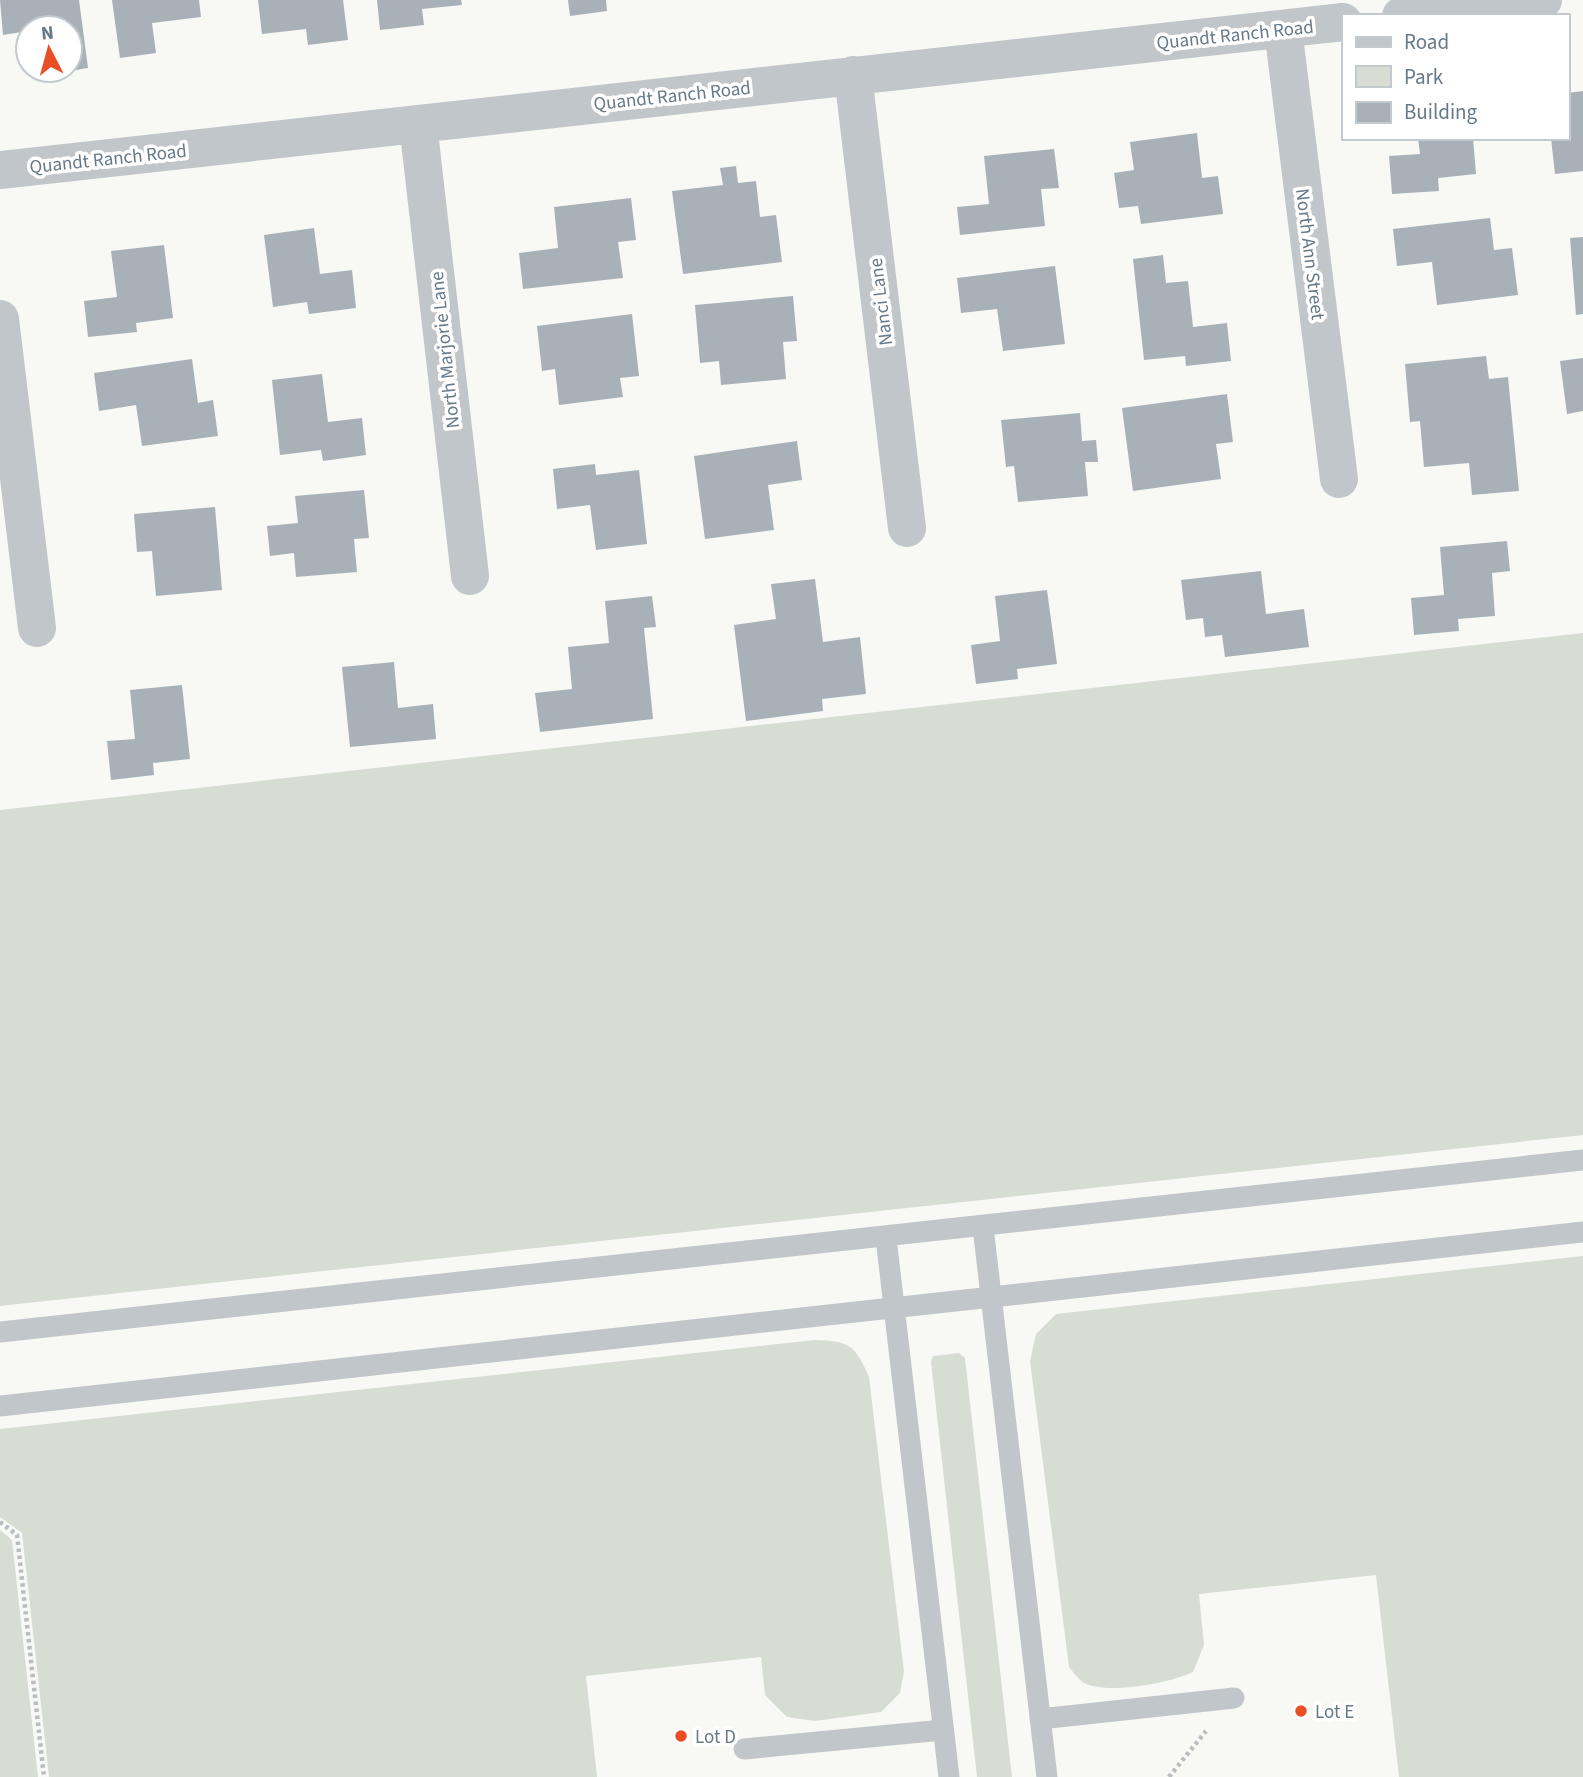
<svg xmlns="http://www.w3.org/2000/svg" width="1583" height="1777" font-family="'Source Sans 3',sans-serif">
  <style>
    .green { fill: #d8ddd4 }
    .building { fill: #a8b1b8 }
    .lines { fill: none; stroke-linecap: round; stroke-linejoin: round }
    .path { stroke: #b9bdc0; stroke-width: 4.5; stroke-dasharray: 3.5 3.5; stroke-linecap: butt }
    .lane { stroke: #c1c6ca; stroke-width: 21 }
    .street { stroke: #c1c6ca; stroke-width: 38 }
    .poi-dot { fill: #ea4e24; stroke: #fff; stroke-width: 2.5 }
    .labels { text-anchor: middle; stroke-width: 7; stroke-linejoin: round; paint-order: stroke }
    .street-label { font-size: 19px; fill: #667988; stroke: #fff }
    .poi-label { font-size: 19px; fill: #667988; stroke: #fff; text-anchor: start }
  </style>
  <rect width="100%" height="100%" fill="#f8f8f5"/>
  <path class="green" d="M 1583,633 L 1583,1135 L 0,1306 L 0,810 Z
    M 1583,1256 L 1583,1777 L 1399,1777 L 1376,1575 L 1199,1594 L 1204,1645 L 1193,1672 C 1170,1683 1108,1695 1084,1683 C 1078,1679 1073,1672 1069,1667 L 1030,1361 L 1036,1334 L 1056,1314 Z
    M 815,1340 C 850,1341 855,1345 869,1377 L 904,1672 L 900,1693 L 881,1712 L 815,1721 L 787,1717 L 765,1695 L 761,1657 L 586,1676 L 597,1777 L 49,1777 L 22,1533 L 0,1517 L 0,1429 Z
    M 959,1353 L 965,1358 L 1012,1777 L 977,1777 L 931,1362 L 933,1356 Z
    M 0,1530 L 12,1540 L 38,1777 L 0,1777 Z"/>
  <path class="building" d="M 0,0 L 79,0 L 88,68 L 70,71 L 70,28 L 28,28 L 28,31 L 3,35 Z
    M 112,0 L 199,0 L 201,17 L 152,23 L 156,53 L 120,58 Z
    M 258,0 L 343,0 L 348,40 L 308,45 L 306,29 L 262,34 Z
    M 377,0 L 461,0 L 462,5 L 422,9 L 424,25 L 380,30 Z
    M 568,0 L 606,0 L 607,11 L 570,16 Z
    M 1583,91 L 1583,171 L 1555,174 L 1551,138 L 1567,138 L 1567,93 Z
    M 1197,133 L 1202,178 L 1218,176 L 1223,214 L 1141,224 L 1138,206 L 1119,208 L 1114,173 L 1134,170 L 1130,142 Z
    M 1418,138 L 1473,138 L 1476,174 L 1438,178 L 1439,191 L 1392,194 L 1389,156 L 1420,154 Z
    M 1054,149 L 1059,188 L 1041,189 L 1045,226 L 960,235 L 957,207 L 989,204 L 984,156 Z
    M 736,166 L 738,183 L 756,181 L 760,217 L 776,215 L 782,262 L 683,274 L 672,191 L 723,185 L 720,168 Z
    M 631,198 L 636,240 L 618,242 L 623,278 L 523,289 L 519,253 L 558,248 L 554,207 Z
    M 1490,218 L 1494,250 L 1512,248 L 1518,295 L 1437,305 L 1432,262 L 1397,266 L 1393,229 Z
    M 314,228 L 320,274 L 352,270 L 356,308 L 309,314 L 307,302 L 273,307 L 264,235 Z
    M 1583,237 L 1583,314 L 1576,315 L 1570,238 Z
    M 164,245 L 173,318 L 136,323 L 137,332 L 88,337 L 84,301 L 117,297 L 111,251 Z
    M 1163,255 L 1166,283 L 1188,281 L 1193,327 L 1227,323 L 1231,361 L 1186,366 L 1185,356 L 1144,360 L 1133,259 Z
    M 1055,266 L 1065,344 L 1003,351 L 997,309 L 961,313 L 957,278 Z
    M 793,296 L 797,341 L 783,342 L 786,379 L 721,385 L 719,361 L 700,363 L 695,305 Z
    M 632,314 L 639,376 L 620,378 L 623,397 L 559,405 L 555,369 L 542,371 L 537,326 Z
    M 1486,356 L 1489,379 L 1508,377 L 1519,491 L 1472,495 L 1469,463 L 1424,467 L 1420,421 L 1410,422 L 1405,364 Z
    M 1583,358 L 1583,411 L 1567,414 L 1560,361 Z
    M 192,359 L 198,403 L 213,400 L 218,436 L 142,446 L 136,405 L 99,411 L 94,373 Z
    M 322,374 L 328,422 L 362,418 L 366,455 L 323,461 L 321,450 L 280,455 L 272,380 Z
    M 1227,394 L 1233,442 L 1216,444 L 1221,479 L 1133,491 L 1122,408 Z
    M 1080,413 L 1082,441 L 1096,440 L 1098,462 L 1085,462 L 1088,496 L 1018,502 L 1014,466 L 1006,467 L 1001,420 Z
    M 797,441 L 802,480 L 768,485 L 774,530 L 705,539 L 694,456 Z
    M 595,464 L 596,475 L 639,470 L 647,544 L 596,550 L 590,505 L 557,509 L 553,469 Z
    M 364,490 L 369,538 L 354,539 L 357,572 L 296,577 L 294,553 L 270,556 L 267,526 L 298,523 L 295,496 Z
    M 215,507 L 222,590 L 156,596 L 152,551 L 137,552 L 134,514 Z
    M 1507,541 L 1510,571 L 1492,573 L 1495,616 L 1458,619 L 1459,631 L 1414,635 L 1411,598 L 1444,595 L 1440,547 Z
    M 1261,571 L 1266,614 L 1304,609 L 1309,647 L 1225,657 L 1222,635 L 1205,637 L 1203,618 L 1186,620 L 1181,580 Z
    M 815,579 L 823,642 L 860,637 L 866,694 L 822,699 L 823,711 L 746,721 L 734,625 L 776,619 L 771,584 Z
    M 1047,590 L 1057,664 L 1017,669 L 1018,679 L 976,684 L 971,645 L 1000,641 L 995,596 Z
    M 652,596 L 656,627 L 644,628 L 653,719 L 540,732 L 535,693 L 572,689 L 568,647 L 609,643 L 605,601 Z
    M 394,662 L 398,708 L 433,704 L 436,739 L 350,747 L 342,667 Z
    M 182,685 L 190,759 L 153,763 L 154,775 L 111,780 L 107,741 L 135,739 L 130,690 Z"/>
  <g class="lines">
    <path class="path" d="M 0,1522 L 17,1535 L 44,1777
      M 1169,1777 L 1206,1731"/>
    <path class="lane" d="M 983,1227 L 1047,1777
      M 886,1238 L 949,1777
      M 0,1332 L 1583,1160
      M 0,1406 L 1583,1232
      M 1040,1719 L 1234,1698
      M 744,1749 L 943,1730"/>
    <path class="street" d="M 1401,16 L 1543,0
      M 1283,29 L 1339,479
      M 853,75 L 907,528
      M 418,124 L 470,576
      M 0,170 L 1343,22
      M 0,319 L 37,628"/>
  </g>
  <g class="poi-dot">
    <circle cx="1301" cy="1711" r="7"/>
    <circle cx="681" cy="1736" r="7"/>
  </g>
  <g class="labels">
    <g class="street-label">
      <text transform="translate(1235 34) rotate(-6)" y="7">Quandt Ranch Road</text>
      <text transform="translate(672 95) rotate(-6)" y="7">Quandt Ranch Road</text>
      <text transform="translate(108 158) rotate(-6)" y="7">Quandt Ranch Road</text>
      <text transform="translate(1311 254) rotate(83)" y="7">North Ann Street</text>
      <text transform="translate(880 302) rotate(-97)" y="7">Nanci Lane</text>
      <text transform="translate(444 350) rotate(-96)" y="7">North Marjorie Lane</text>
    </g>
    <g class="poi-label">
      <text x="1315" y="1718">Lot E</text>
      <text x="695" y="1743">Lot D</text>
    </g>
  </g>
  <rect x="1342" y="14" width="228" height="126" fill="#ffffff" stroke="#c2c9cf" stroke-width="2"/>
  <rect x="1356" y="37" width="35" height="10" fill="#c1c6ca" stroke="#c2c9cf" stroke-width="2"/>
  <text x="1404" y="49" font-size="21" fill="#667988">Road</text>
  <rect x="1356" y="66" width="35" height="21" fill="#d8ddd4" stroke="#c2c9cf" stroke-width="2"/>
  <text x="1404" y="84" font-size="21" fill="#667988">Park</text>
  <rect x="1356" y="102" width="35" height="21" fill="#a8b1b8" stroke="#c2c9cf" stroke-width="2"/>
  <text x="1404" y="119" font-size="21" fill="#667988">Building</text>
  <g transform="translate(49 49) rotate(354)"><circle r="33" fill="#ffffff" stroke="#c2c9cf" stroke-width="2"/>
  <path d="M0-5L12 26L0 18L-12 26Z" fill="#ea4e24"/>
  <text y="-10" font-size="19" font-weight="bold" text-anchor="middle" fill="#667988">N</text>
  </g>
</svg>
